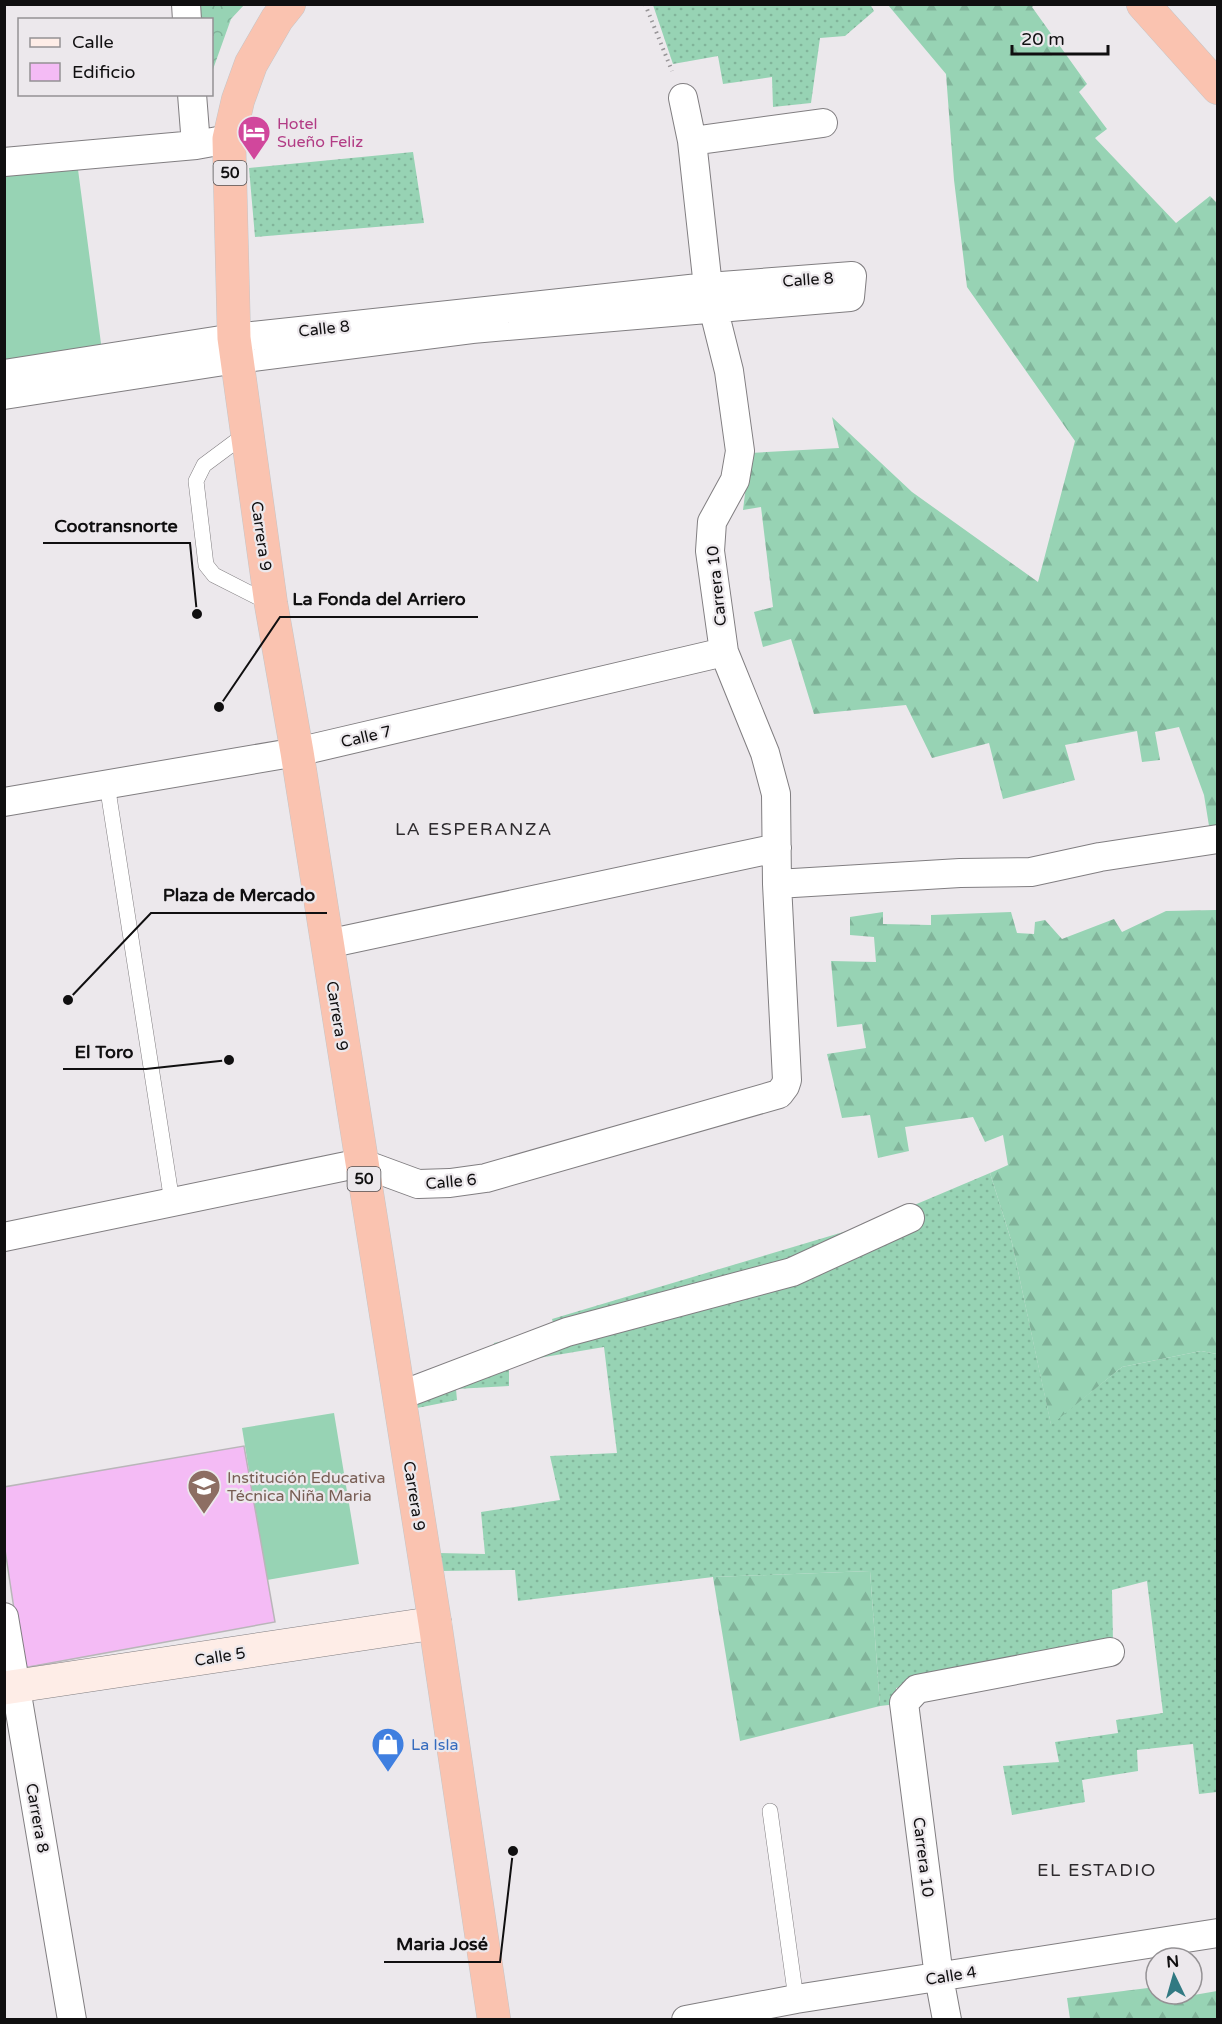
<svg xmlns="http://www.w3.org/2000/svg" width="1222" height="2024" font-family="'Varela Round',sans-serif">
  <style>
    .grass { fill: url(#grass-dots) }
    .forest { fill: url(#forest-firs) }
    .park { fill: url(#park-crowns) }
    .garden { fill: #97d3b4 }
    .building { fill: #f4bbf5; stroke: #b9b6b9; stroke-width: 1.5 }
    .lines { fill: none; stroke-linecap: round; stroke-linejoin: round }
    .lane-casing { stroke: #817e81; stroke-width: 16 }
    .street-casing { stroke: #817e81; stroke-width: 30 }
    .secondary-casing { stroke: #817e81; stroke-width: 34 }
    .highway-casing { stroke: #c6c5c6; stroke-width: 34 }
    .path { stroke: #979497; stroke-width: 4; stroke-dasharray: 1.5 4.5; stroke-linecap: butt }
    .lane { stroke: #fff; stroke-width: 15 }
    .street { stroke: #fff; stroke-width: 28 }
    .secondary { stroke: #feede7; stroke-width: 33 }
    .highway { stroke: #fac3b0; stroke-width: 33 }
    .labels { text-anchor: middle; stroke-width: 4.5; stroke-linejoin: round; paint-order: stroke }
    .shield { fill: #ece8ec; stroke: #525052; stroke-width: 1.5 }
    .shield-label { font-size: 15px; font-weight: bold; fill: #100f10 }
    .hotel-label { font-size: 16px; fill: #b23c85; stroke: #ece8ec; text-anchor: start }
    .street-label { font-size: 16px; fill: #100f10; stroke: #ece8ec }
    .education-label { font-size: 16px; fill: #785e54; stroke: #ece8ec; text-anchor: start }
    .shop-label { font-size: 16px; fill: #366cbe; stroke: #ece8ec; text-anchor: start }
    .neighbourhood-label { font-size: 18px; letter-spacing: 1.5px; fill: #2e2b2e; stroke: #ece8ec }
    .leader { fill: none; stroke: #100f10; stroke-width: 2 }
    .callout-dot { fill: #100f10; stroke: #ece8ec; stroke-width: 2 }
    .callout-label { font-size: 18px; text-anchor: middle; font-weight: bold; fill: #100f10; stroke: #ece8ec; stroke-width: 4.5; stroke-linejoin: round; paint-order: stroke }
  </style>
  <defs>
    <pattern id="grass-dots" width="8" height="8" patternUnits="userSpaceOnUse" patternTransform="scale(1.5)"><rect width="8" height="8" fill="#97d3b4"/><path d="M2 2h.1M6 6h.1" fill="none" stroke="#81b49a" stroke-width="1.8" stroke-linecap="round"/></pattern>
    <pattern id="forest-firs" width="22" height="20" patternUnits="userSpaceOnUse" patternTransform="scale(1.5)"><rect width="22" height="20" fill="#97d3b4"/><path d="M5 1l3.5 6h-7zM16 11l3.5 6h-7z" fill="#81b49a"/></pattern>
    <pattern id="park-crowns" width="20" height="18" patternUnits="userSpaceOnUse" patternTransform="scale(1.5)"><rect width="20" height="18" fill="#97d3b4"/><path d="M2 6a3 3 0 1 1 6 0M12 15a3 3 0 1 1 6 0" fill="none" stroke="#81b49a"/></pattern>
  </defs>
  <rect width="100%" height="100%" fill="#ece8ec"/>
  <path class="grass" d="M 870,4 L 874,11 L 845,36 L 820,38 L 811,103 L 773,107 L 772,77 L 723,84 L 718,56 L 673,64 L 653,5 Z
    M 413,152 L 424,223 L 255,237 L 249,168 Z
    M 990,1173 L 1012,1243 L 1051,1424 L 1122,1367 L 1201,1351 L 1217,1354 L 1217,1792 L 1199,1794 L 1193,1744 L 1137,1750 L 1138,1771 L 1082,1780 L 1085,1802 L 1012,1815 L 1003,1766 L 1059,1762 L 1055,1742 L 1118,1733 L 1116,1720 L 1163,1713 L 1147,1581 L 1112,1590 L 1113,1643 L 896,1688 L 897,1704 L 880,1706 L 870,1571 L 713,1577 L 518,1601 L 515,1570 L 441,1571 L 438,1553 L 485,1554 L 481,1512 L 560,1500 L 550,1456 L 617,1453 L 604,1347 L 509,1363 L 509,1386 L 456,1389 L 457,1400 L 412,1409 L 405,1384 L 491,1355 L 494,1343 L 555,1330 L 552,1319 L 867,1225 Z"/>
  <path class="forest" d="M 888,5 L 1034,5 L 1032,7 L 1087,84 L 1079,92 L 1107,129 L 1095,138 L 1176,223 L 1210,196 L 1217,203 L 1217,829 L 1210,832 L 1204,795 L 1179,727 L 1155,732 L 1160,760 L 1142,762 L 1137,731 L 1065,745 L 1075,780 L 1003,799 L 989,743 L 932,758 L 906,705 L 814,714 L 791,639 L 763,647 L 754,612 L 773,607 L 761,507 L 743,510 L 750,453 L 839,448 L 832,417 L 912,492 L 1038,582 L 1075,441 L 967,287 L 954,180 L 946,74 Z
    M 1217,910 L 1217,1354 L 1201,1351 L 1122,1367 L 1051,1425 L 1012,1243 L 990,1173 L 1008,1165 L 1003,1135 L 985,1142 L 973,1117 L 905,1127 L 909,1151 L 878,1158 L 870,1115 L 842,1118 L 827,1054 L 866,1048 L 862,1024 L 837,1027 L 831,961 L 876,962 L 874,937 L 850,935 L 850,917 L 883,912 L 883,924 L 931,925 L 931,915 L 1011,912 L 1017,933 L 1034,934 L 1035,922 L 1045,920 L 1062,939 L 1114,919 L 1122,932 L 1166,911 Z
    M 870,1571 L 880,1706 L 740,1741 L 713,1577 Z
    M 1156,1987 L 1156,1994 L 1192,1994 L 1192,1987 L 1194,1995 L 1217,1991 L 1217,2019 L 1070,2019 L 1067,1998 Z"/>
  <path class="park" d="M 192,5 L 244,5 L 231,19 L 212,72 L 212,20 L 193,19 Z"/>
  <path class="garden" d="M 77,162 L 102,351 L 5,362 L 5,167 Z
    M 334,1413 L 359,1564 L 267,1580 L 242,1428 Z"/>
  <path class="building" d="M 244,1446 L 275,1622 L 23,1668 L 4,1543 L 4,1487 Z"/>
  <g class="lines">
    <g class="lane-casing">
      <path id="lane" d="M 247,433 L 204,465 L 196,481 L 206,565 L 214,575 L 271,604
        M 107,784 L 172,1202
        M 770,1811 L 796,1999"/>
    </g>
    <g class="street-casing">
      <path id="street" d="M 186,4 L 187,20
        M 192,94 L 196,145
        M 692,141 L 823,123
        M 4,162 L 196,145 L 229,139
        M 4,374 L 234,338 L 708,287 L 852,276 L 850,297 L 472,329 L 237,359 L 4,395
        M 4,802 L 297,752 L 724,652
        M 777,884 L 960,873 L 1031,872 L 1100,857 L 1218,839
        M 327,944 L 777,848
        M 4,1237 L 361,1163 L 418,1184 L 450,1183 L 486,1178 L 779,1094 L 785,1086 L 787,1080 L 777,884 L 776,794 L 765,753 L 724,652 L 710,551 L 712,522 L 735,480 L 740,451 L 729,371 L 708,287 L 692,141 L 683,98
        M 399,1396 L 567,1332 L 792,1272 L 910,1218
        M 4,1617 L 72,2020
        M 686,2020 L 796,1999 L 1218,1933
        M 947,2020 L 939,1977 L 904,1703 L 917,1689 L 1110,1652"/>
    </g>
    <g class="secondary-casing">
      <path id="secondary" d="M 4,1688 L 435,1623"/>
    </g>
    <g class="highway-casing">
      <path id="highway" d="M 289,4 L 277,19 L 251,64 L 238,100 L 229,139 L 234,338 L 271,604 L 297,752 L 435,1623 L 494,2020
        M 1143,4 L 1218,88"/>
    </g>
    <path class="path" d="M 645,4 L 672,71"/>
    <use href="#lane" class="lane"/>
    <use href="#street" class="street"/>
    <use href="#secondary" class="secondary"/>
    <use href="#highway" class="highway"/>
  </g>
  <defs>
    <g id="hotel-pin" transform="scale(1.725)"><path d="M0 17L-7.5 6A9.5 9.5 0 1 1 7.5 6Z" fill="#d1479c" stroke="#ece8ec"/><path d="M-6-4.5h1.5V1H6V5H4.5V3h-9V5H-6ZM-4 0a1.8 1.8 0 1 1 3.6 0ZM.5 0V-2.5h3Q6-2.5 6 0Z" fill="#fff"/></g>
    <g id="school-pin" transform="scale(1.725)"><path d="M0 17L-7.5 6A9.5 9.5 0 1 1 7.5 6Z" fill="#8d6e63" stroke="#ece8ec"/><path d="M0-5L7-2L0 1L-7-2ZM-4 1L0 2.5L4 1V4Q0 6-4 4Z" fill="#fff"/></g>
    <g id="shop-pin" transform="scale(1.725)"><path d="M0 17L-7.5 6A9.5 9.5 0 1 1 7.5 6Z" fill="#3f7fe0" stroke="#ece8ec"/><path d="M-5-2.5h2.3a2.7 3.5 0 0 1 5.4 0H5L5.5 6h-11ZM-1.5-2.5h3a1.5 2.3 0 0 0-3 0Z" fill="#fff"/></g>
  </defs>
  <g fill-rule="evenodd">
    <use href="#hotel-pin" x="254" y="132"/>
    <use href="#school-pin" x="204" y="1486"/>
    <use href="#shop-pin" x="388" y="1744"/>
  </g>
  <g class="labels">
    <g class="shield">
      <rect x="213.5" y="161" width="33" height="24" rx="4.5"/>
      <rect x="347.5" y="1167" width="33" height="24" rx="4.5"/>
    </g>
    <g class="shield-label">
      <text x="230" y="178">50</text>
      <text x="364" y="1184">50</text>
    </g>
    <g class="hotel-label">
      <text x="277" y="129">Hotel<tspan x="277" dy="18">Sueño Feliz</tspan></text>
    </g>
    <g class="street-label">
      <text transform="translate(808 279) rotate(-4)" y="6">Calle 8</text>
      <text transform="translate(324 328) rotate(-6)" y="6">Calle 8</text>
      <text transform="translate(262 536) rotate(82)" y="6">Carrera 9</text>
      <text transform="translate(716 586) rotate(-96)" y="6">Carrera 10</text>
      <text transform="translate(366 736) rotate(-13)" y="6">Calle 7</text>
      <text transform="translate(338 1016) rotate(81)" y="6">Carrera 9</text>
      <text transform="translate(451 1181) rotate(-5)" y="6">Calle 6</text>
      <text transform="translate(415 1496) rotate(81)" y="6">Carrera 9</text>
      <text transform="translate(220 1656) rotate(-9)" y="6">Calle 5</text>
      <text transform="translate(38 1818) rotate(80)" y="6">Carrera 8</text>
      <text transform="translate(924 1857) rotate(83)" y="6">Carrera 10</text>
      <text transform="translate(951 1975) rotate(-9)" y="6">Calle 4</text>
    </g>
    <g class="education-label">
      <text x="227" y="1483">Institución Educativa<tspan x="227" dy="18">Técnica Niña Maria</tspan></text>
    </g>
    <g class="shop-label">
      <text x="411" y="1750">La Isla</text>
    </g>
    <g class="neighbourhood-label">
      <text x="474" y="835">LA ESPERANZA</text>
      <text x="1097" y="1876">EL ESTADIO</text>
    </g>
  </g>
  <path class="leader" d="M197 614L190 543H43M219 707L280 617H478M68 1000L151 913H327M229 1060L146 1069H63M513 1851L500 1962H384"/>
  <g class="callout-dot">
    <circle cx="197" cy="614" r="6"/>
    <circle cx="219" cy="707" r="6"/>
    <circle cx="68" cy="1000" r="6"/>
    <circle cx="229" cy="1060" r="6"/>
    <circle cx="513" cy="1851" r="6"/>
  </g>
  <g class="callout-label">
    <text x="116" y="532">Cootransnorte</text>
    <text x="379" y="605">La Fonda del Arriero</text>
    <text x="239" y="901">Plaza de Mercado</text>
    <text x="104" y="1058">El Toro</text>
    <text x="442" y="1950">Maria José</text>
  </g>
  <rect width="1222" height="2024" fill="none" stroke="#100f10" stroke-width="12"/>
  <rect x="18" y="18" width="195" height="78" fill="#ece8ec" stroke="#949194" stroke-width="1.5"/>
  <rect x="30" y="38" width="30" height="9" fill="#feede7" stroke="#949194" stroke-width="1.5"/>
  <text x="72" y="48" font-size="18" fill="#100f10">Calle</text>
  <rect x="30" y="63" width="30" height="18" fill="#f4bbf5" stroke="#949194" stroke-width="1.5"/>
  <text x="72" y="78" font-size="18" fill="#100f10">Edificio</text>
  <g transform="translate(1174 1976) rotate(355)"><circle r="28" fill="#ece8ec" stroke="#949194" stroke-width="1.5"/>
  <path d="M0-4.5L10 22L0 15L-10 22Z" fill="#317982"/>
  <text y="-9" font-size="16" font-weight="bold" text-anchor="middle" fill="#100f10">N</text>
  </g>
  <path d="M1012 45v9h96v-9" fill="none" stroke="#100f10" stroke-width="3"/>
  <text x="1021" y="45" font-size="18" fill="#100f10" stroke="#ece8ec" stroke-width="4.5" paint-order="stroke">20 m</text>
</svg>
